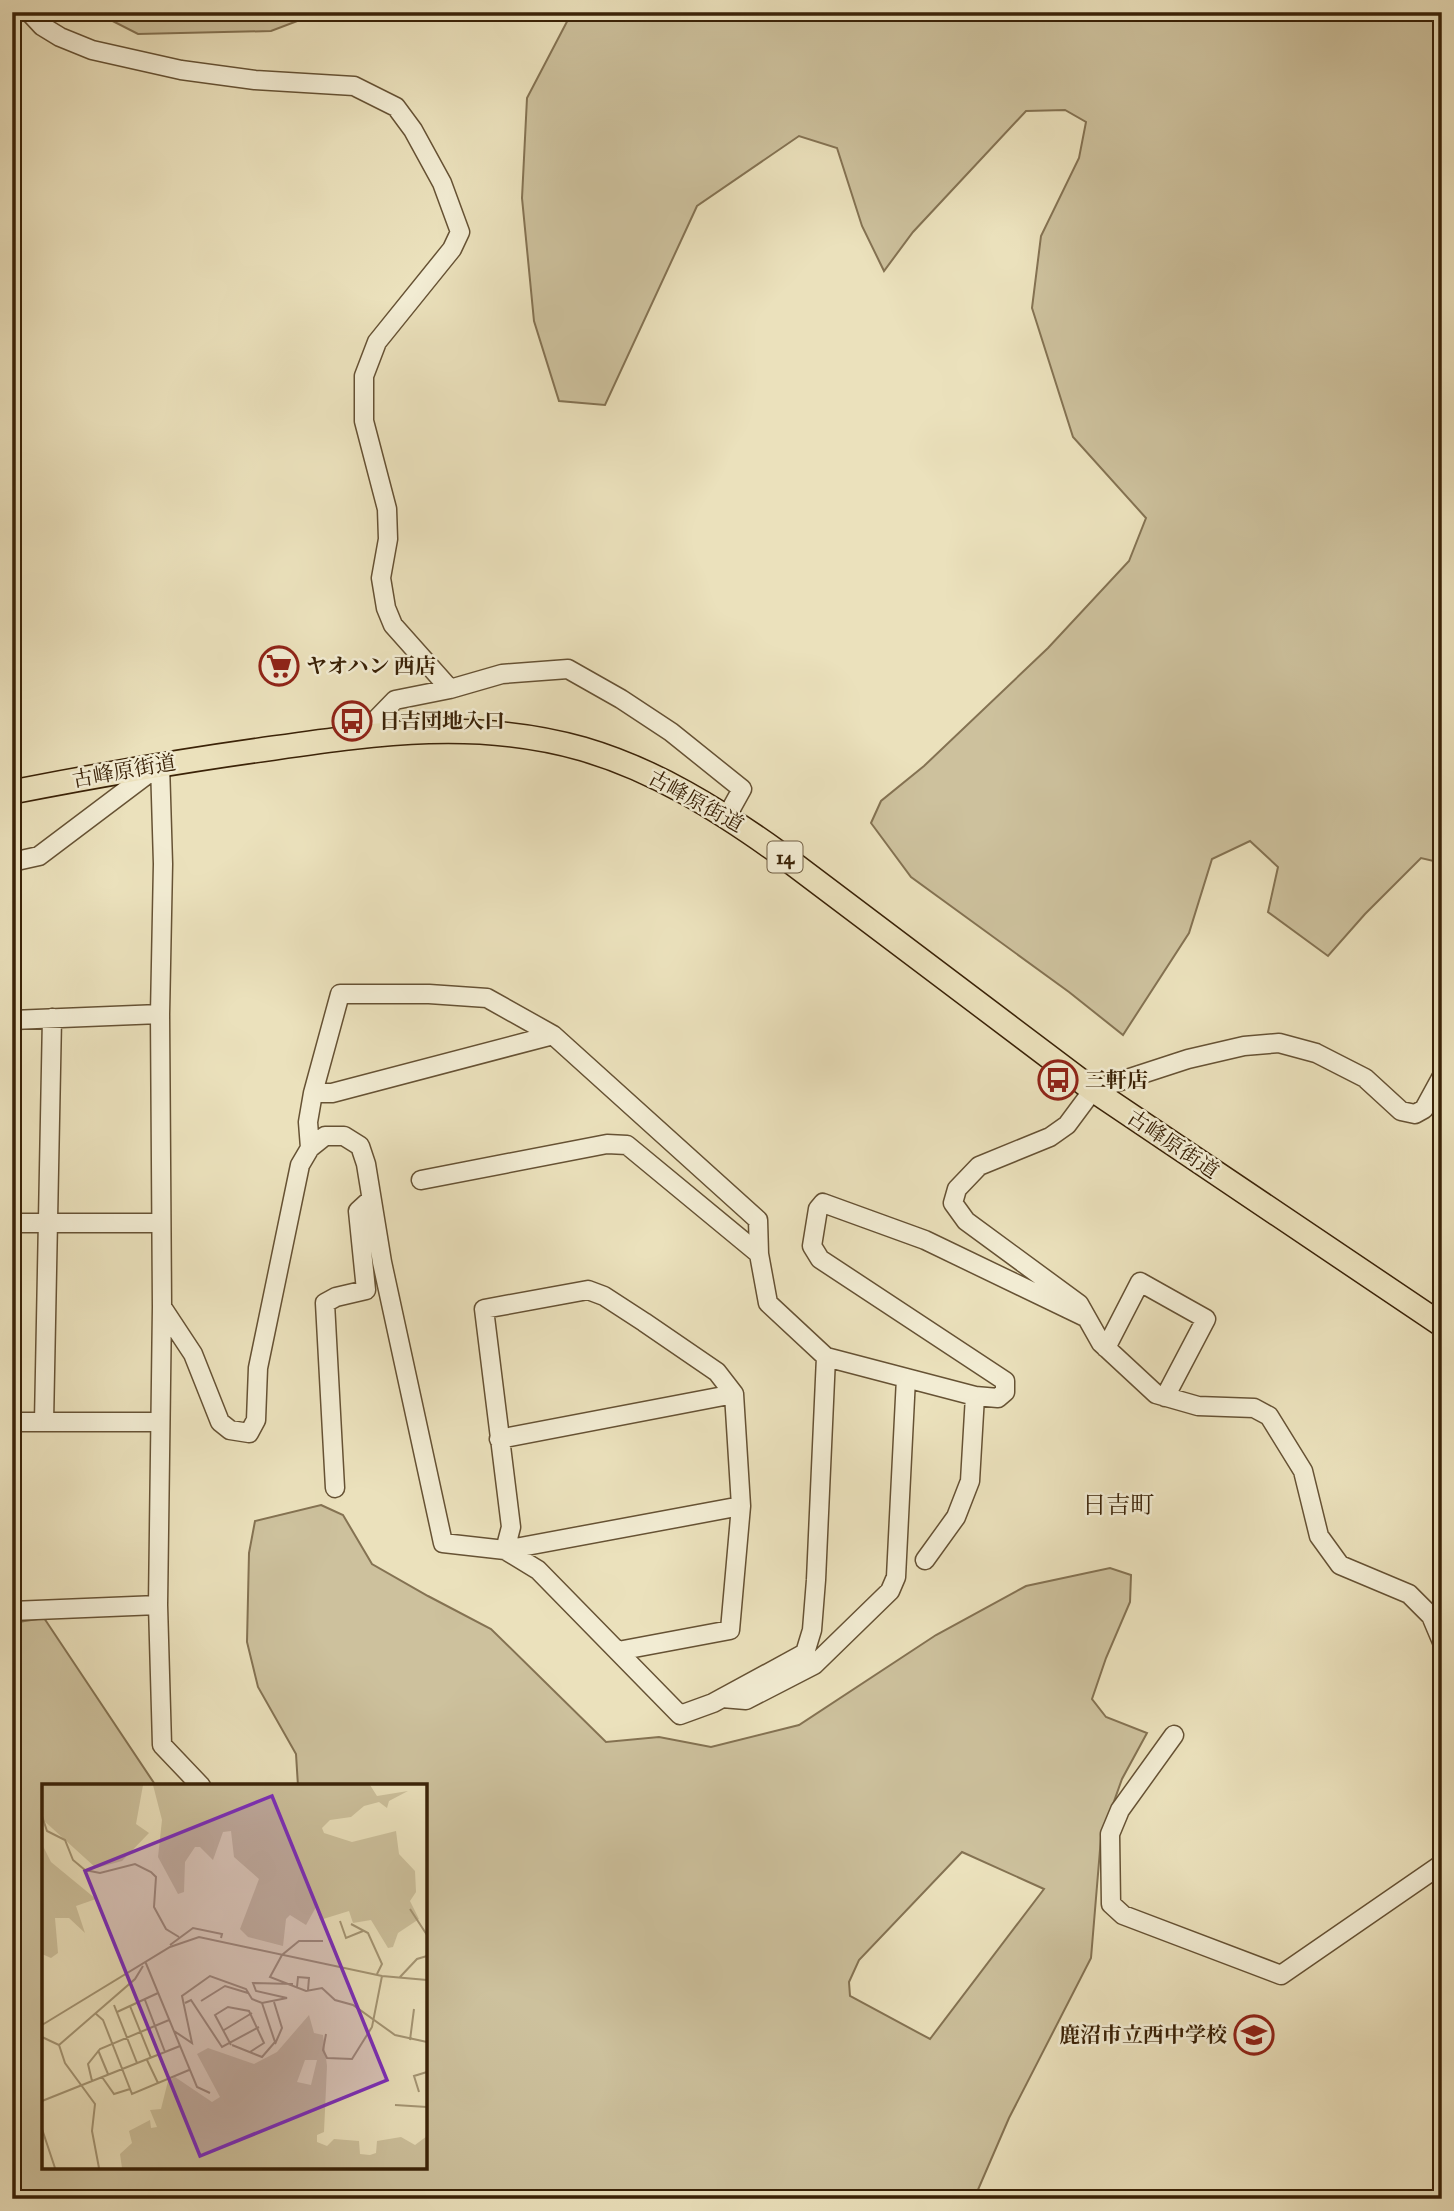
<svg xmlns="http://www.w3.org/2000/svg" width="1454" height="2211" font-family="'IM FELL Great Primer','Noto Serif JP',serif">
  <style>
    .green { fill: #cdc19d; stroke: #847252; stroke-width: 2; fill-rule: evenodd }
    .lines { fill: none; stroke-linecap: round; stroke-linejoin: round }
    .minor-casing { stroke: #665234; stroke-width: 21 }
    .major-casing { stroke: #3a2207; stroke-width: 26 }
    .minor { stroke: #f2ecd3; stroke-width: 18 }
    .major { stroke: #ebe1bc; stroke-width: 23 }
    .labels { text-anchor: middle; stroke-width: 5; stroke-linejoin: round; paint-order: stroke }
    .shield { fill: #f2ecd3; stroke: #715f44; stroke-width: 2 }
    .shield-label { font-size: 19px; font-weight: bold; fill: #3a2207 }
    .poi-label { font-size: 21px; font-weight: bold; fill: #3a2207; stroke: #f2ecd3; text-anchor: start }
    .street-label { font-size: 21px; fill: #3a2207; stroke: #f2ecd3 }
    .quarter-label { font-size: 24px; fill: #3a2207; stroke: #f2ecd3 }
    .inset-road { fill: none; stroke: #a49574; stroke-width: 2 }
    .view { fill: #7b2cbf; fill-opacity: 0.15; stroke: #7b2cbf; stroke-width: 3.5 }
    .inset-edge { fill: none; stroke: #3a2207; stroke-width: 3.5 }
  </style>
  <rect width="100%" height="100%" fill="#ebe1bc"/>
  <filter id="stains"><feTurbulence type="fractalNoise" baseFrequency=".00286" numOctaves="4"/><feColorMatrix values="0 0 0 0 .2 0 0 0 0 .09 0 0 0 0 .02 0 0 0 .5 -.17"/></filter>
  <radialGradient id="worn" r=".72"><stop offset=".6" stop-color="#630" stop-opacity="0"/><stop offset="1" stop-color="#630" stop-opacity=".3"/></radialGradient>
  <path class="green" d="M 95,12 L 321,12 L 271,31 L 138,34 Z
    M 572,12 L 1442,12 L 1442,863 L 1421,858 L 1365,914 L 1328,956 L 1268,912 L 1278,867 L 1250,841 L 1212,859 L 1189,933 L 1123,1035 L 1069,992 L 911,877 L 871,823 L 881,801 L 924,766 L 1048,648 L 1129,561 L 1146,518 L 1073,437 L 1032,308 L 1041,236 L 1079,158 L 1086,122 L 1065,110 L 1026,111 L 913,232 L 884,271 L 862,226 L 837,148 L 799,136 L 697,206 L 605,405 L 559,401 L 534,321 L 522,198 L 527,98 Z
    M 321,1505 L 343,1515 L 372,1564 L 428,1596 L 491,1629 L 606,1742 L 659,1737 L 711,1747 L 799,1725 L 936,1635 L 1026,1586 L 1110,1568 L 1131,1575 L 1130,1602 L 1106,1658 L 1092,1699 L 1106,1717 L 1147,1733 L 1122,1779 L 1101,1838 L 1091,1958 L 1009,2118 L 974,2199 L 12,2199 L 12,1623 L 44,1618 L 156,1786 L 44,1786 L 44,2167 L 425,2167 L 425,1786 L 298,1786 L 296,1754 L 258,1687 L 247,1642 L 249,1553 L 255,1521 ZM 962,1852 L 1044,1889 L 930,2039 L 850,1996 L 849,1982 L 859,1960 Z"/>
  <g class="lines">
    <g class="minor-casing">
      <path id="minor" d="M 29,12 L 42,26 L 60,37 L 92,50 L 181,70 L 255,80 L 354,86 L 396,107 L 413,130 L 442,183 L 460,232 L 452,249 L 377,342 L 364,376 L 364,421 L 387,509 L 388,539 L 381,578 L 386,608 L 393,625 L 450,689
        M 360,736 L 395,700 L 450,689 L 502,674 L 568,669 L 621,699 L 671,732 L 742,789 L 727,816
        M 160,764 L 163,864 L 160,1014 L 162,1307 L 158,1605 L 162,1745 L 201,1786
        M 12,862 L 39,856 L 157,767
        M 12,1020 L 160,1014
        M 1442,1076 L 1424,1109 L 1415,1114 L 1401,1111 L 1365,1078 L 1316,1053 L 1279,1043 L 1244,1046 L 1188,1059 L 1093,1090 L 1067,1125 L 1050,1137 L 979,1166 L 957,1189 L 953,1203 L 966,1221 L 1079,1304 L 1101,1343 L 1156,1394 L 1198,1406 L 1254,1408 L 1269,1416 L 1303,1471 L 1319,1536 L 1340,1565 L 1409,1594 L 1431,1616 L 1442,1642
        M 313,1093 L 332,1093 L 553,1035
        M 310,1148 L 308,1122 L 313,1093 L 340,994 L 429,994 L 487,998 L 553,1035 L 758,1220 L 759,1254 L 768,1303 L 826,1357 L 975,1396 L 998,1398 L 1005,1392 L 1005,1381 L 820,1259 L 812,1246 L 818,1209 L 823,1203 L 925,1240 L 1087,1318
        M 421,1180 L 607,1144 L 627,1145 L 759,1254
        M 12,1223 L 161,1223
        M 162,1307 L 193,1354 L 220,1422 L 230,1430 L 249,1433 L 256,1420 L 258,1368 L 300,1165 L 310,1148 L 325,1136 L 344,1136 L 360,1146 L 366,1164 L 382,1262 L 443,1543 L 505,1550 L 741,1506
        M 1106,1348 L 1140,1282 L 1206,1319 L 1165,1397
        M 12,1422 L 160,1422
        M 44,1422 L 52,1018
        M 499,1439 L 734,1394
        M 335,1488 L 325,1303 L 336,1297 L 366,1290 L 358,1211 L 371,1199
        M 505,1550 L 511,1527 L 484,1309 L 588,1290 L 604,1296 L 644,1322 L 717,1372 L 734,1394 L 741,1506 L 730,1630 L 618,1651
        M 505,1550 L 538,1570 L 680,1715 L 713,1703 L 805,1653 L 812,1630 L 816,1580 L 826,1357
        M 925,1560 L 956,1517 L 970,1481 L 975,1396
        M 12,1611 L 158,1605
        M 722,1698 L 746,1700 L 814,1665 L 890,1591 L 896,1577 L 906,1378
        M 1174,1735 L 1120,1810 L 1110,1834 L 1111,1904 L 1123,1915 L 1281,1975 L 1442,1864"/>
    </g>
    <g class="major-casing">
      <path id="major" d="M 12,792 C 99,775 186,760 274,748 C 379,733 478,719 583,749 C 655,770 719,810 779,853 L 1093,1090 L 1442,1325"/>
    </g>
    <use href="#minor" class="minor"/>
    <use href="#major" class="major"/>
  </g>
  <defs>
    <g id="supermarket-ring" transform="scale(2.0125)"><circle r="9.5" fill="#f2ecd3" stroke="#8f2418" stroke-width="1.5"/><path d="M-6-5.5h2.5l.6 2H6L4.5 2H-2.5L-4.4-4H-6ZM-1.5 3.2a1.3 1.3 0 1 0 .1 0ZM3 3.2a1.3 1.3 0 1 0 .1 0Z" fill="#8f2418"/></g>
    <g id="bus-ring" transform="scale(2.0125)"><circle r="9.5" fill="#f2ecd3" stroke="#8f2418" stroke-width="1.5"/><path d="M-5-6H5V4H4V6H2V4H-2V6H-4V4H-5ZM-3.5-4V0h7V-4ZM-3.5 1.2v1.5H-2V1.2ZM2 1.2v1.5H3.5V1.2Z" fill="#8f2418"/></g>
    <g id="school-ring" transform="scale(2.0125)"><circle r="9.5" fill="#f2ecd3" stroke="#8f2418" stroke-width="1.5"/><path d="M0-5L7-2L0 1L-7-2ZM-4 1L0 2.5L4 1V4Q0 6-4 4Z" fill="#8f2418"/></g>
  </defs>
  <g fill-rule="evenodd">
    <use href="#supermarket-ring" x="279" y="666"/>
    <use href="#bus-ring" x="352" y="721"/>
    <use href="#bus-ring" x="1058" y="1080"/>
    <use href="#school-ring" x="1254" y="2035"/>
  </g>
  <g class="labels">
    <rect class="shield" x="767.5" y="841.5" width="35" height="31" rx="5"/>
    <g class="shield-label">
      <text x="785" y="864">14</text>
    </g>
    <g class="poi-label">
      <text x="306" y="673">ヤオハン 西店</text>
      <text x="379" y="728">日吉団地入口</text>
      <text x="1085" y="1087">三軒店</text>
      <text x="1227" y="2042" text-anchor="end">鹿沼市立西中学校</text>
    </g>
    <g class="street-label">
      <text transform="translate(124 771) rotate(-10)" y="7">古峰原街道</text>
      <text transform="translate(696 801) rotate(29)" y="7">古峰原街道</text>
      <text transform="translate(1173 1144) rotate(34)" y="7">古峰原街道</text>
    </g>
    <g class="quarter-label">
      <text x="1118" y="1513">日吉町</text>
    </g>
  </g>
  <g transform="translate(42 1784)">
    <rect width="385" height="385" fill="#ebe1bc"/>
    <path d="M 0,1 L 101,1 L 94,40 L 107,49 L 80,77 L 54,84 L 0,35 ZM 111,1 L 328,1 L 335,12 L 366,7 L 347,17 L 345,24 L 337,18 L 322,22 L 309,33 L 288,36 L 280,44 L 282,49 L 310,58 L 354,47 L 357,70 L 373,87 L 374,108 L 368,117 L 377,135 L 356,149 L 351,163 L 346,164 L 329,136 L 311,139 L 307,127 L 278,136 L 274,123 L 264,141 L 248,131 L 244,135 L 241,162 L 206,153 L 198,145 L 217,95 L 192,73 L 189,47 L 181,48 L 171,76 L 158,63 L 153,63 L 143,78 L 142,108 L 136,110 L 116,73 L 120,36 ZM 0,60 L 9,78 L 54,115 L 34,122 L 43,149 L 27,134 L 13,134 L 16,169 L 9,174 L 0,170 ZM 267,231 L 272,249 L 281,251 L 285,282 L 282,348 L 275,351 L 275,358 L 285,362 L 292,355 L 317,357 L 318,370 L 328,371 L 334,369 L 335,357 L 359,353 L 373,361 L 385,352 L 385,384 L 80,384 L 78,370 L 90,359 L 87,347 L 108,336 L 109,344 L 115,343 L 108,326 L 119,325 L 126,297 L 133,293 L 170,318 L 178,313 L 155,270 L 166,264 L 212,280 L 235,268 ZM 263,276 L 275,276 L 269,301 L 255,298 Z" fill="#cdc19d" fill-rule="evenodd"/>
    <path class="inset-road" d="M 0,32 L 5,47 L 23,56 L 31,76 L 43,86 L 58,89 L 93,80 L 109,88 L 114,93 L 112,123 L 124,145 L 137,153M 368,125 L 385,151M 298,137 L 304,154 L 321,147M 309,140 L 326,149 L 340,180 L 335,190M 281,157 L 257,157 L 240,171 L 228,193 L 264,207 L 280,204 L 293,216 L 311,221 L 353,251 L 385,258M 128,161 L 151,144 L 180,150 L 179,154M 103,177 L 155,303 L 168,309M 358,193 L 375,175 L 385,172M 255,203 L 256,193 L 267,194 L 266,206M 103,216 L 123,268M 159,217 L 183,202 L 206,209M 232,218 L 240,244 L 233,260M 143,219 L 149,216 L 180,263 L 217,243M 72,221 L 95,279M 88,222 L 109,274M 75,228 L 116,209M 53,229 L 61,236 L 90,310 L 147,286M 0,241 L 128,163 L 157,153 L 340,192 L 385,196M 182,246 L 210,229M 132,247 L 150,259 L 140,212 L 168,192 L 204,205 L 210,215 L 220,219 L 245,214 L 214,207 L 211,199 L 251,200M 284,250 L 281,266 L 285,274 L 310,275 L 330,243 L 340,192M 0,253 L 17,261 L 23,279 L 53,320 L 50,347 L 57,384M 368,256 L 372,225M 17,261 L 93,195 L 101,182M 189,261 L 173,231 L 186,223 L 207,227 L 222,259 L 208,268M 190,261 L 220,273 L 233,258 L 220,219M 56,266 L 66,290M 105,276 L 116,299M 60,293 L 72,310 L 88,305M 50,297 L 46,280 L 58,265 L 127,236M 377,308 L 372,292 L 385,288M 0,317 L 138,262M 353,321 L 385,323M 0,345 L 13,384"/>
    <path class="view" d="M 230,12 L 345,296 L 158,372 L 43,87 Z"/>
    <rect width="385" height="385" class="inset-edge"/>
  </g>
  <rect width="1454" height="2211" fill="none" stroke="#ebe1bc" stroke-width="42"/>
  <rect x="14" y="14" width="1426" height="2183" fill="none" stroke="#3a2207" stroke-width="3.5"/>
  <rect x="21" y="21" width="1412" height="2169" fill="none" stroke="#3a2207" stroke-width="2"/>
  <rect width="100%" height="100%" filter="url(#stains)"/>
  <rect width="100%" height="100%" fill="url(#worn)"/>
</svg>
